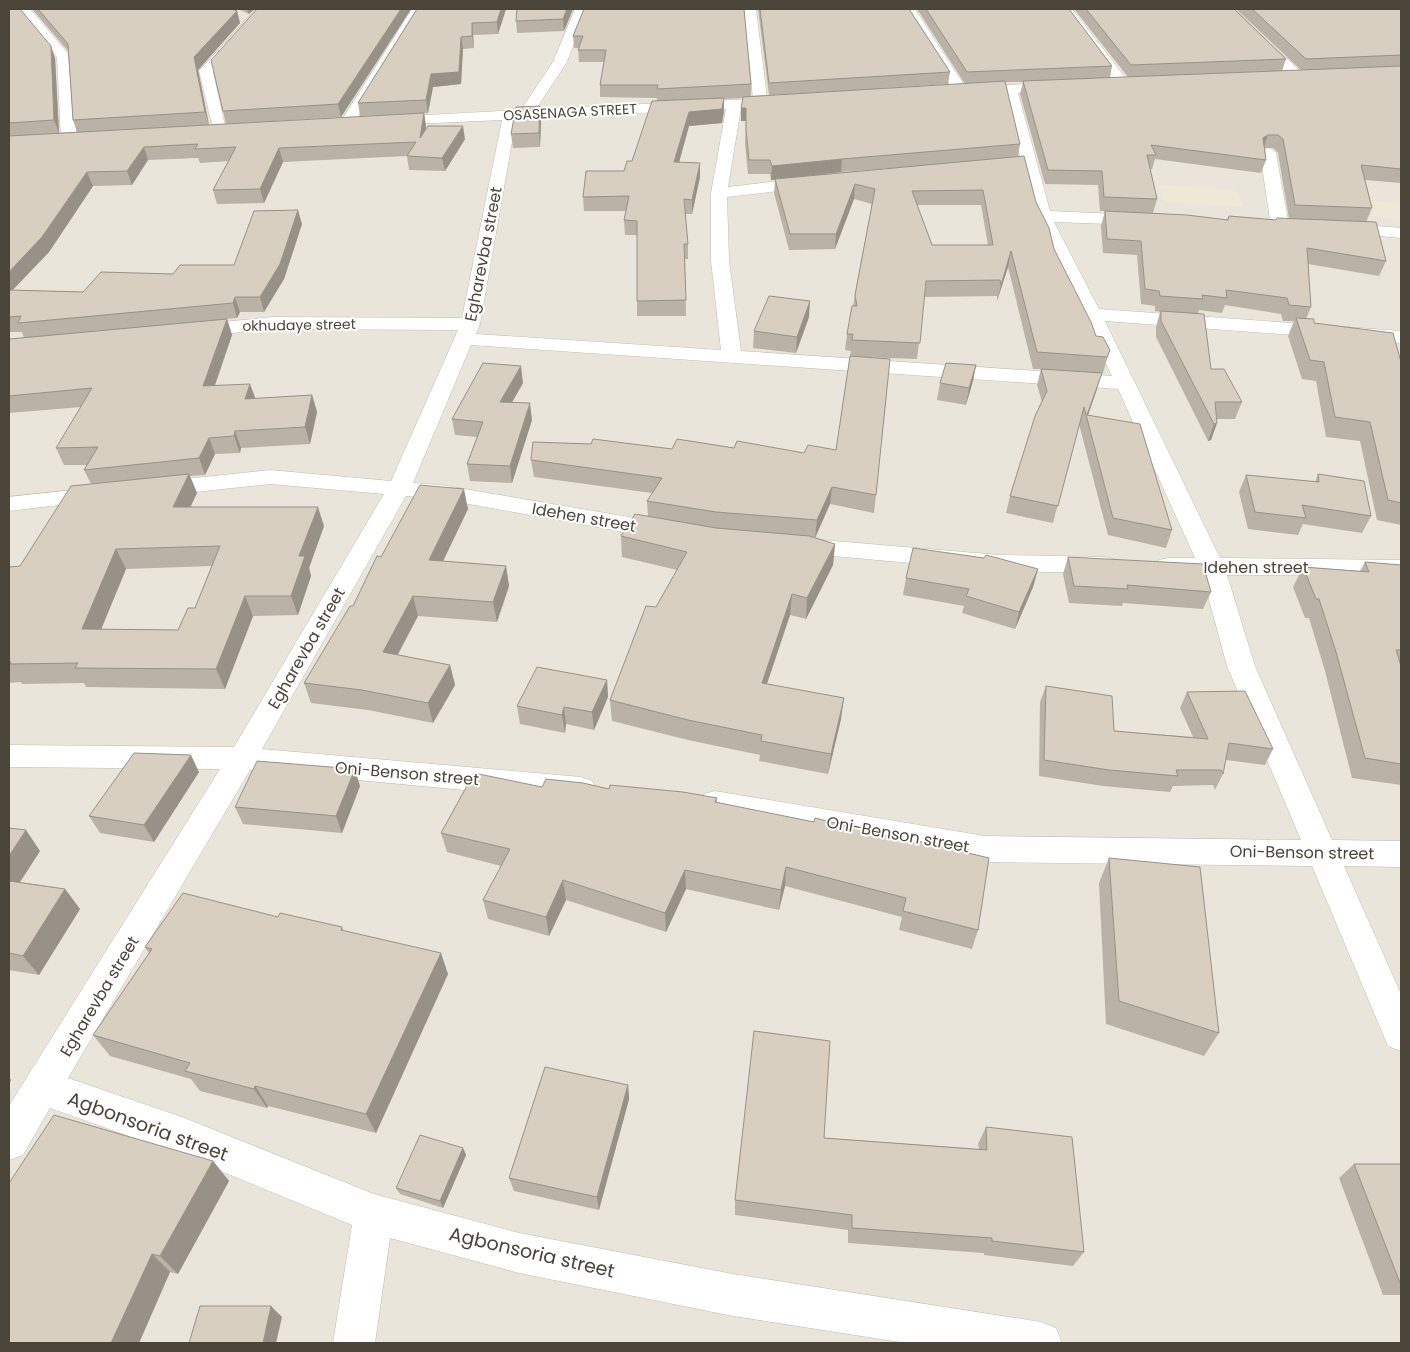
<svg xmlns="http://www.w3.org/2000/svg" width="1410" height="1352" font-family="Poppins,sans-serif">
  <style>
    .residential { fill: #eae5da }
    .education { fill: #efe8d6 }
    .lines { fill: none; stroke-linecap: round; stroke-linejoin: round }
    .minor-casing { stroke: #c2bbae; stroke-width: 1 }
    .minor { fill: #fff; fill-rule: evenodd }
    .wall { fill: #bab2a6; fill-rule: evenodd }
    .shaded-wall { fill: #979187 }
    .building { fill: #d8cfc1; stroke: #979187; fill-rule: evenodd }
    .labels { text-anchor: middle; stroke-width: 4; stroke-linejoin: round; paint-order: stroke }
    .far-street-label { font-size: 14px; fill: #4b4439; stroke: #fff }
    .street-label { font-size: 16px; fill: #4b4439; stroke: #fff }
    .near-street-label { font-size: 19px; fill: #4b4439; stroke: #fff }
  </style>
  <rect width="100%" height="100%" fill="#f6f3ec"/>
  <path class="residential" d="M 9,9 L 1401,9 L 1401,1343 L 9,1343 Z"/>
  <path class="education" d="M 1158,185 L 1237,190 L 1245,207 L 1164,202 Z
    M 1364,200 L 1401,204 L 1401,220 L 1373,217 L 1370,206 Z"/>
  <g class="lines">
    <g class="minor-casing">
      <path id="minor" d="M 18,9 L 30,9 L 71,57 L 77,140 L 74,143 L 64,143 L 61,140 L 57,57 Z
        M 256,9 L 268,9 L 213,72 L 226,130 L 224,133 L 214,133 L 199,71 Z
        M 412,9 L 424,9 L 352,126 L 342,126 L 340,123 Z
        M 575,9 L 587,9 L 567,62 L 536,109 L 753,99 L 744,9 L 756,9 L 767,98 L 783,99 L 785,102 L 783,105 L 778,106 L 741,108 L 728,187 L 812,177 L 818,179 L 820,182 L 818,185 L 812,187 L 727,197 L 729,261 L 741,351 L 1112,376 L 1035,216 L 1004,93 L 955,93 L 903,9 L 915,9 L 966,88 L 971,86 L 1058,83 L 1065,87 L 1058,91 L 1018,93 L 1050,211 L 1139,215 L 1145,216 L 1147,220 L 1145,224 L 1139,225 L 1054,222 L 1099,309 L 1401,331 L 1401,343 L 1105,321 L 1220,558 L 1401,560 L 1401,576 L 1227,575 L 1255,666 L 1332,840 L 1401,841 L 1401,867 L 1344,866 L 1401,994 L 1401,1051 L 1388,1046 L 1312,866 L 985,862 L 715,815 L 704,812 L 700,803 L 704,794 L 715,791 L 985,836 L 1301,840 L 1227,666 L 1202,574 L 1168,574 L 1159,572 L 1156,566 L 1159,560 L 1168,558 L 1195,558 L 1118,389 L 471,345 L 413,483 L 441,485 L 664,523 L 673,526 L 676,531 L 673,536 L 664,539 L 441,499 L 406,496 L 262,749 L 581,777 L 592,781 L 596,789 L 592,797 L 581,801 L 250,770 L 68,1078 L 182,1117 L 374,1194 L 519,1233 L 733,1274 L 1041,1322 L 1056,1328 L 1062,1343 L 906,1343 L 733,1316 L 519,1273 L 390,1238 L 375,1343 L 333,1343 L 352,1225 L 182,1155 L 50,1108 L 23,1155 L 9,1160 L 9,1106 L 220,769 L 9,767 L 9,745 L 234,747 L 384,494 L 270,484 L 157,496 L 149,494 L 145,489 L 149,484 L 157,482 L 270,470 L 391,481 L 458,330 L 273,329 L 192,337 L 185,335 L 182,331 L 185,327 L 192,325 L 273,317 L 462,318 L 502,120 L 389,125 L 384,124 L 382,121 L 384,118 L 389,117 L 521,110 L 553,62 ZM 726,109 L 711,193 L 711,261 L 721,350 L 476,334 L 480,324 L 516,119 Z
        M 1060,9 L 1072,9 L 1128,81 L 1130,84 L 1128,87 L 1118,87 Z
        M 1221,9 L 1234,9 L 1303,74 L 1305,77 L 1303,80 L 1293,80 Z
        M 1268,148 L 1273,150 L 1276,153 L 1289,226 L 1286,230 L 1274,230 L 1271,226 L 1260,153 L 1263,150 Z
        M 1340,223 L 1401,228 L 1401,238 L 1334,232 L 1331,228 L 1334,224 Z
        M 101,487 L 109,489 L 113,494 L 109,499 L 9,511 L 9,497 Z
        M 798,538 L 999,555 L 1105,557 L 1114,559 L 1117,565 L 1114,571 L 1105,573 L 999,571 L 789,552 L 786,546 L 789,540 Z"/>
    </g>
    <use href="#minor" class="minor"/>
  </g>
  <path class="wall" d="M 9,9 L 55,58 L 59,133 L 77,132 L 73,120 L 68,51 L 32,9 L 232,9 L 237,11 L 240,23 L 198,70 L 209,125 L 424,113 L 426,126 L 426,130 L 465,139 L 445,171 L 409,170 L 407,156 L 283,162 L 264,203 L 217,204 L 213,190 L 229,161 L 200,163 L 198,158 L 148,160 L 132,185 L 93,186 L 49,252 L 12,290 L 83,292 L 173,274 L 234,265 L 302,224 L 284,279 L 264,312 L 240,312 L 237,318 L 227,319 L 232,335 L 214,386 L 255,399 L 312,395 L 317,412 L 310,444 L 241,448 L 240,453 L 215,454 L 205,475 L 190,476 L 197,493 L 190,507 L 324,526 L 309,568 L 311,576 L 298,615 L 253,616 L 225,689 L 86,687 L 84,683 L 22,684 L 21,682 L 9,683 L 9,567 L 20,566 L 91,484 L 84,470 L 87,465 L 64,465 L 56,448 L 81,407 L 9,413 L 9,342 L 24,338 L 22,332 L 9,332 ZM 212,566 L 195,608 L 178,630 L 101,629 L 126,569 Z
    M 238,9 L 254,9 L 249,14 Z
    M 411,9 L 341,117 L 226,124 L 223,111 Z
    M 417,9 L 506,9 L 498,34 L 473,35 L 474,48 L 463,49 L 461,84 L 433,87 L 428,113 L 360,116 L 358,103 Z
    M 573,9 L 564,31 L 517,33 L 516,21 Z
    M 584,9 L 751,84 L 751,96 L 769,95 L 758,9 L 909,9 L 950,72 L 948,84 L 871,89 L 965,84 L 917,9 L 1069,9 L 1112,66 L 1110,78 L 1128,77 L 1074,9 L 1234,9 L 1286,59 L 1282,71 L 1301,70 L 1236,9 L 1399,9 L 1401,10 L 1401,183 L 1365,180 L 1372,208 L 1366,222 L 1386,261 L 1379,276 L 1308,264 L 1311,307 L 1306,319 L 1314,323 L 1401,362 L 1401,525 L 1377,520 L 1360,441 L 1326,437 L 1316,381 L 1302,379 L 1288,336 L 1294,321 L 1283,321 L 1281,314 L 1225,305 L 1222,313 L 1199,310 L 1198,313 L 1211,369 L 1242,402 L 1235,419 L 1217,419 L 1217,423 L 1211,440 L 1208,441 L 1156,337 L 1156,327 L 1160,312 L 1155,311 L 1155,306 L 1141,304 L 1137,255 L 1103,253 L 1101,226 L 1105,211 L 1100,211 L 1098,185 L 1045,184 L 1020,94 L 1023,82 L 1005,82 L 1020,144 L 1018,156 L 1054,249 L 1096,336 L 1110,350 L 1105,366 L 1103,373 L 1101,373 L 1097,389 L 1088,415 L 1172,530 L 1166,548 L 1108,535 L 1079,424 L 1053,523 L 1006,513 L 1010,496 L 1042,402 L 1037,385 L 1041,369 L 1033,369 L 1008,267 L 997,301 L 997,296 L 924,297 L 917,359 L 859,357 L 876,495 L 874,513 L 830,504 L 815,538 L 835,544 L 833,565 L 806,619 L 790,615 L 767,684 L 841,719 L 828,774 L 759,761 L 760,755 L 688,740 L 612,721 L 610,700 L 656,607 L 677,570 L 622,557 L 621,536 L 648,516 L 647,501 L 652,493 L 534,477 L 531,460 L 672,449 L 734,448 L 804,453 L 836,450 L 851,351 L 845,350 L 847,334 L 853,306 L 855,295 L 872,204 L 854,199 L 835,249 L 789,250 L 774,193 L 775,180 L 771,180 L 770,174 L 748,174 L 745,144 L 746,121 L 741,121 L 741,108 L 743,98 L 724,99 L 724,111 L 722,123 L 689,126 L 679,162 L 700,177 L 692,214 L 685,214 L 688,244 L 688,259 L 685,259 L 686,316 L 637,316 L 637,235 L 625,235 L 624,220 L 626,211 L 584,211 L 583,197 L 624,171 L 632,161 L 657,101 L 657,98 L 600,97 L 600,85 L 604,62 L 579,62 L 578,48 L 574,48 L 573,36 ZM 1265,148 L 1273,148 L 1278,153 L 1289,219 L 1276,220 L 1229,216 L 1227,220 L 1153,213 L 1157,199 L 1150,169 L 1152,169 L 1155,159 L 1261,173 L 1266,160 ZM 906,167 L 814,175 L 841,172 ZM 917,205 L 981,205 L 988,245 L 932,245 Z
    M 540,106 L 541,120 L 540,147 L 513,148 L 511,134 Z
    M 809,317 L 796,353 L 753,348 L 754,331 Z
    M 976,365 L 973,381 L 966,405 L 937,400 L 940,383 Z
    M 523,383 L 512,402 L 532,420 L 512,483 L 470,481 L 467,464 L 477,437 L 455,435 L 452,419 Z
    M 1318,474 L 1371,516 L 1362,533 L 1303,524 L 1298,535 L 1248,529 L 1239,492 L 1246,475 L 1315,482 Z
    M 468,509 L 443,561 L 506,566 L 509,586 L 497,622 L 418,616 L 398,655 L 450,665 L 455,685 L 433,723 L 368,710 L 311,703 L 304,683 L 353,606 L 381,557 Z
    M 1068,557 L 1211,592 L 1203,609 L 1123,603 L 1122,606 L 1069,603 L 1063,574 Z
    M 1365,562 L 1401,565 L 1401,785 L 1352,778 L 1325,671 L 1309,618 L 1305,618 L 1293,587 L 1303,567 L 1360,571 Z
    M 1038,569 L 1033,587 L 1015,629 L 962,613 L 964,606 L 903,595 L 906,578 Z
    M 607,680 L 608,697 L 594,730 L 566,724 L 565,733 L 520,724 L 517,706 Z
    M 1046,686 L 1114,731 L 1193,737 L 1180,708 L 1187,692 L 1273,749 L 1265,765 L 1226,760 L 1223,774 L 1215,790 L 1213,785 L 1173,786 L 1170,792 L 1103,786 L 1039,776 L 1040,702 Z
    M 199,772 L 154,842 L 100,833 L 89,816 Z
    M 360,786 L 342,833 L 243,824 L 235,807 Z
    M 542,787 L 609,789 L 717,798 L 717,803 L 978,930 L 972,949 L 899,930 L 902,917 L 785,886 L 779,910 L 686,889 L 666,932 L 566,900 L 549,936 L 488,919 L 483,900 L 501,866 L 447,852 L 441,833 Z
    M 9,828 L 40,851 L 20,882 L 65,889 L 80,909 L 39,975 L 9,970 Z
    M 1109,858 L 1219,1033 L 1204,1056 L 1106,1024 L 1099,883 Z
    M 278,917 L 342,927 L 344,931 L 448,974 L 376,1133 L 268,1106 L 267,1108 L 200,1091 L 191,1079 L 110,1056 L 93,1035 L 149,953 L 145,947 Z
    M 628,1085 L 629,1099 L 599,1210 L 514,1191 L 509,1178 Z
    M 986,1127 L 1084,1252 L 1073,1266 L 984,1255 L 984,1253 L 848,1243 L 848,1230 L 735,1215 L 735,1200 L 824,1138 L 979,1149 L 978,1144 Z
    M 463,1148 L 466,1155 L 443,1208 L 400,1194 L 396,1188 Z
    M 213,1161 L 229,1181 L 178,1274 L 170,1272 L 139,1343 L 9,1343 Z
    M 1354,1164 L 1401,1164 L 1401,1295 L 1383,1295 L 1339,1178 Z"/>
  <path class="shaded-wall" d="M 247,9 L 254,9 L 249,14 Z
    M 401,9 L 411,9 L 341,117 L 338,104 Z
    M 501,9 L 506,9 L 498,34 L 497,22 Z
    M 567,9 L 573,9 L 564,31 L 563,19 Z
    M 237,11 L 240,23 L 198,70 L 209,125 L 205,112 L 194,57 Z
    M 472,23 L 473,35 L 474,48 L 472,36 Z
    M 461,37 L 463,49 L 461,84 L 433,87 L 428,113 L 426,100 L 431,74 Z
    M 51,46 L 55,58 L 59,133 L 54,120 Z
    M 724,98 L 724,111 L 722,123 L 689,126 L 675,177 L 674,162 L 689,112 Z
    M 540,106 L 541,120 L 540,147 L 539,133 Z
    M 741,108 L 746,108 L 746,121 L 741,121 Z
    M 424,113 L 426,126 L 422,151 L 420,138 Z
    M 463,126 L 465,139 L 445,171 L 442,158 Z
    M 1268,135 L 1263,148 L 1263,138 Z
    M 144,147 L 148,160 L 132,185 L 127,171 Z
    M 279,148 L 283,162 L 264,203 L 260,189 Z
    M 842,159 L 841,172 L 771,180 L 772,166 Z
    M 700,163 L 700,177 L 692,214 L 692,200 Z
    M 87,172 L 93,186 L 49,252 L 9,294 L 9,272 Z
    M 855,184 L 854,199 L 835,249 L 836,234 Z
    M 298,210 L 302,224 L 284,279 L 264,312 L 260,297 Z
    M 1011,251 L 1008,267 L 997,301 L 1001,285 Z
    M 235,297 L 240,312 L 237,318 L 233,303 Z
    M 810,301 L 809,317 L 796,353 L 797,337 Z
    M 227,319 L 232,335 L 209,403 L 203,386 Z
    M 976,365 L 973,381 L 966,405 L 969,388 Z
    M 521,366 L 523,383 L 503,418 L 500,402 Z
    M 1102,373 L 1097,389 L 1087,418 L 1086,416 Z
    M 250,384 L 256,400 L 245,399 Z
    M 312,395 L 317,412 L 310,444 L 305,427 Z
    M 530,403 L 532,420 L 512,483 L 510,466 Z
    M 1217,423 L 1211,440 L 1208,441 L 1214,424 Z
    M 235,431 L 241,448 L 240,453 L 234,436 Z
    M 209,438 L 215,454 L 205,475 L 199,458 Z
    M 189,474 L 197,493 L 181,527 L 173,507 Z
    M 832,487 L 830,504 L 815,538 L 817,520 Z
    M 464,489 L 468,509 L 434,580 L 429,560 Z
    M 318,507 L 324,526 L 309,568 L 311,576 L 298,615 L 291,596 L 299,556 Z
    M 835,544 L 833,565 L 806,619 L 807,598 Z
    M 116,549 L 126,569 L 93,649 L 82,629 Z
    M 506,566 L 509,586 L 497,622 L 493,602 Z
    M 1038,569 L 1033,587 L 1015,629 L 1019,612 Z
    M 792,594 L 790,615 L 760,704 L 762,683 Z
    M 245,596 L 253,616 L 225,689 L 216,669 Z
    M 413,596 L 418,616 L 388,672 L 383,652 Z
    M 450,665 L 455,685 L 433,723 L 428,703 Z
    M 607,680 L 608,697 L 594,730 L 592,712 Z
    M 844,698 L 841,719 L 828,774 L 831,754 Z
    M 564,707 L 566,724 L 565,733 L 562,715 Z
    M 191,755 L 199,772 L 154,842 L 144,825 Z
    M 355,769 L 360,786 L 342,833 L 336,816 Z
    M 26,830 L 40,851 L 9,899 L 9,856 Z
    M 786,867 L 785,886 L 779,910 L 781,890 Z
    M 685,870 L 686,889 L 666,932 L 665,913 Z
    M 563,880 L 566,900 L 549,936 L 546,917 Z
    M 65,889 L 80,909 L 39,975 L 23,956 Z
    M 441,953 L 448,974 L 376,1133 L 366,1114 Z
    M 9,1077 L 11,1080 L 9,1084 Z
    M 628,1085 L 629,1099 L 599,1210 L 597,1197 Z
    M 255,1086 L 268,1106 L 267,1108 L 254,1089 Z
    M 463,1148 L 466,1155 L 443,1208 L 440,1201 Z
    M 213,1161 L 229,1181 L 178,1274 L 160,1256 Z
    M 152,1254 L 170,1272 L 139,1343 L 111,1343 Z
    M 271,1306 L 282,1317 L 276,1343 L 263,1343 Z"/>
  <path class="building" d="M 9,9 L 20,9 L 51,46 L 54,120 L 9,123 Z
    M 38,9 L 232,9 L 237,11 L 194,57 L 205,112 L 73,120 L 68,44 Z
    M 257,9 L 401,9 L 338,104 L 223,111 L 211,60 Z
    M 417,9 L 501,9 L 497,22 L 472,23 L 472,36 L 461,37 L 459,72 L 431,74 L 426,100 L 358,103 Z
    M 517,9 L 567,9 L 563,19 L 516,21 Z
    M 584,9 L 744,9 L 751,84 L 657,89 L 658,85 L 600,85 L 606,50 L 578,50 L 583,36 L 573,36 Z
    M 760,9 L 909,9 L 950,72 L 769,83 Z
    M 926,9 L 1069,9 L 1112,66 L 967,72 Z
    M 1086,9 L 1234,9 L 1286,59 L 1131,65 Z
    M 1252,9 L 1399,9 L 1401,10 L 1401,55 L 1306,59 Z
    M 1401,66 L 1401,169 L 1361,165 L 1372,208 L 1295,205 L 1283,139 L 1278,135 L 1268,135 L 1263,138 L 1266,160 L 1151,145 L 1156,155 L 1147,155 L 1157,199 L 1104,197 L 1102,171 L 1048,170 L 1023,81 Z
    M 1005,81 L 1020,144 L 842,159 L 772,166 L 770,160 L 749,160 L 746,130 L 746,108 L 741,108 L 743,97 Z
    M 724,98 L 722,109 L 689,112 L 674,162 L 700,163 L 692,200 L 684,199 L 688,244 L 684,244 L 686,300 L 637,301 L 637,221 L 624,220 L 629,196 L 583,197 L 586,171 L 624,171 L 627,161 L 632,161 L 652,101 Z
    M 540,106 L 539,133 L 511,134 L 516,107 Z
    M 424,113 L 420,138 L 428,126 L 463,126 L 442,158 L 407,156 L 416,142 L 279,148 L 260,189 L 213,190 L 236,147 L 195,149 L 198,144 L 144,147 L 127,171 L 87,172 L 42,237 L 9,272 L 9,136 Z
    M 1024,156 L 1036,202 L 1049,228 L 1054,249 L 1091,322 L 1096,336 L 1103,337 L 1110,350 L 1107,357 L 1037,352 L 1011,251 L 1001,285 L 1000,280 L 926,281 L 920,343 L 852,340 L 853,334 L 847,334 L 852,306 L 857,306 L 855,295 L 875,189 L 855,184 L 836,234 L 790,234 L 775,179 ZM 983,190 L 993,245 L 932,245 L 912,191 Z
    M 298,210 L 280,264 L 260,297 L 235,297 L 233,303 L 18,323 L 21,316 L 9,317 L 9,290 L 83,292 L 101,272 L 173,274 L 180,265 L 234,265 L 254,211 Z
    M 1105,211 L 1187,215 L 1228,220 L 1229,216 L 1276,220 L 1277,218 L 1376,222 L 1386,261 L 1307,248 L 1311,307 L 1289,305 L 1287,298 L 1226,290 L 1227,298 L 1202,295 L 1203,299 L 1160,296 L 1159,291 L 1145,289 L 1141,241 L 1107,239 Z
    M 769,296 L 810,301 L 797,337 L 754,331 Z
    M 1161,311 L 1204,314 L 1211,369 L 1224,369 L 1242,402 L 1215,402 L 1217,423 L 1214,424 L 1161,321 Z
    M 1296,318 L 1314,319 L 1314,323 L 1393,333 L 1401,362 L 1401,503 L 1388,500 L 1370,422 L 1335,417 L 1324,362 L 1310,360 Z
    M 227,319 L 203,386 L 250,384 L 245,399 L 312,395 L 305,427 L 235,431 L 234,436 L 209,438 L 199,458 L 84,470 L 98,447 L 56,448 L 92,388 L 9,396 L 9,342 L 10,339 Z
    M 850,356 L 890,359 L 876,495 L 832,487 L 817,520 L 716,512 L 647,501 L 662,478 L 531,460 L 533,442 L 591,444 L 593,439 L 672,449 L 677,439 L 734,448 L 737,441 L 804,453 L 808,445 L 836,450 Z
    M 483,363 L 521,366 L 500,402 L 530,403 L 510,466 L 467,464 L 483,422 L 452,419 Z
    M 946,363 L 976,365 L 969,388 L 940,383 Z
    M 1041,369 L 1102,373 L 1087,415 L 1140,424 L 1172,530 L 1113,518 L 1084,407 L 1058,506 L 1010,496 L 1035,416 L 1047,391 Z
    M 189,474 L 173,507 L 318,507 L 299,556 L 305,556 L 291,596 L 245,596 L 216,669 L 75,668 L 78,663 L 10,664 L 11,662 L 9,662 L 9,567 L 20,566 L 71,486 ZM 220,546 L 195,608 L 188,608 L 178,630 L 82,629 L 116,549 Z
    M 1318,474 L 1364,481 L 1371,516 L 1302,505 L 1306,518 L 1255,512 L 1246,475 L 1319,482 Z
    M 420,485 L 464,489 L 429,560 L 506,566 L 493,602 L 413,596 L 383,652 L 450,665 L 428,703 L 362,690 L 304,683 L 350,606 L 353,606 L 377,556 L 381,557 Z
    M 635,514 L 716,528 L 809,536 L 835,544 L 807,598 L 792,594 L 762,683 L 844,698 L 831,754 L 761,741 L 762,735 L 688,720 L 610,700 L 646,606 L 656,607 L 687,552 L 621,536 Z
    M 913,548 L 984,558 L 986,555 L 1038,569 L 1019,612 L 966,596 L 969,589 L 906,578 Z
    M 1068,557 L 1203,564 L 1211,592 L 1127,585 L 1128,589 L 1074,586 Z
    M 1365,562 L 1401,565 L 1401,650 L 1396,650 L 1401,666 L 1401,764 L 1365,758 L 1336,652 L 1319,599 L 1316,599 L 1303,567 L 1369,572 Z
    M 537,667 L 607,680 L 592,712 L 564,707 L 562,715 L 517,706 Z
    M 1046,686 L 1112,696 L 1114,731 L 1208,739 L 1187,692 L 1245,691 L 1273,749 L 1229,743 L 1223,774 L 1221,770 L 1176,770 L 1178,776 L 1109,770 L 1044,760 Z
    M 134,753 L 191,755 L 144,825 L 89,816 Z
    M 257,761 L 355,769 L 336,816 L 235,807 Z
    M 474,773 L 542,787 L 546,779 L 583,783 L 609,789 L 610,785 L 683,792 L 717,798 L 715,802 L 814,822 L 815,818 L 918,844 L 918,841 L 989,858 L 978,930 L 903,911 L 906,898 L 786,867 L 781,890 L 685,870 L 665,913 L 563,880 L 546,917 L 483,900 L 510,849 L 441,833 Z
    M 9,828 L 26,830 L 9,856 Z
    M 1109,858 L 1200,867 L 1219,1033 L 1119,1001 Z
    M 9,881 L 65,889 L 23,956 L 9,953 Z
    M 183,893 L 278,917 L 280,913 L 342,927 L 341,930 L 441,953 L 366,1114 L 255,1086 L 254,1089 L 185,1071 L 190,1063 L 93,1035 L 152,949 L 145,947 Z
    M 754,1031 L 830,1041 L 824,1138 L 987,1150 L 986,1127 L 1072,1137 L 1084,1252 L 992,1241 L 992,1238 L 852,1228 L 852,1215 L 735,1200 Z
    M 545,1067 L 628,1085 L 597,1197 L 509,1178 Z
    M 54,1115 L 213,1161 L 160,1256 L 152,1254 L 111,1343 L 9,1343 L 9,1183 Z
    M 420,1135 L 463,1148 L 440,1201 L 396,1188 Z
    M 1354,1164 L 1401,1164 L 1401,1283 L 1400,1283 Z
    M 200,1306 L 271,1306 L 263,1343 L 189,1343 Z"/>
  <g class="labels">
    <g class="far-street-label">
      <text transform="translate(570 112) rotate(-3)" y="5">OSASENAGA STREET</text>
      <text transform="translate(299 325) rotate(-1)" y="5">okhudaye street</text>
    </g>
    <g class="street-label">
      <text transform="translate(483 254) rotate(-79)" y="6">Egharevba street</text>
      <text transform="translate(584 517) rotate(10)" y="6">Idehen street</text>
      <text x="1256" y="573">Idehen street</text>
      <text transform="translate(306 648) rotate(-60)" y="6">Egharevba street</text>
      <text transform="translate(407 773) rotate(5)" y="6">Oni-Benson street</text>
      <text transform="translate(898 834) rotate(10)" y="6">Oni-Benson street</text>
      <text transform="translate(1302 852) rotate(1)" y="6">Oni-Benson street</text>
      <text transform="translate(99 996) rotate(-59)" y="6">Egharevba street</text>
    </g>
    <g class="near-street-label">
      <text transform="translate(148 1126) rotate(20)" y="7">Agbonsoria street</text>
      <text transform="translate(532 1252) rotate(13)" y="7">Agbonsoria street</text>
    </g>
  </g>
  <rect width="1410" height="1352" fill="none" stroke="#4b4439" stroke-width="20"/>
</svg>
